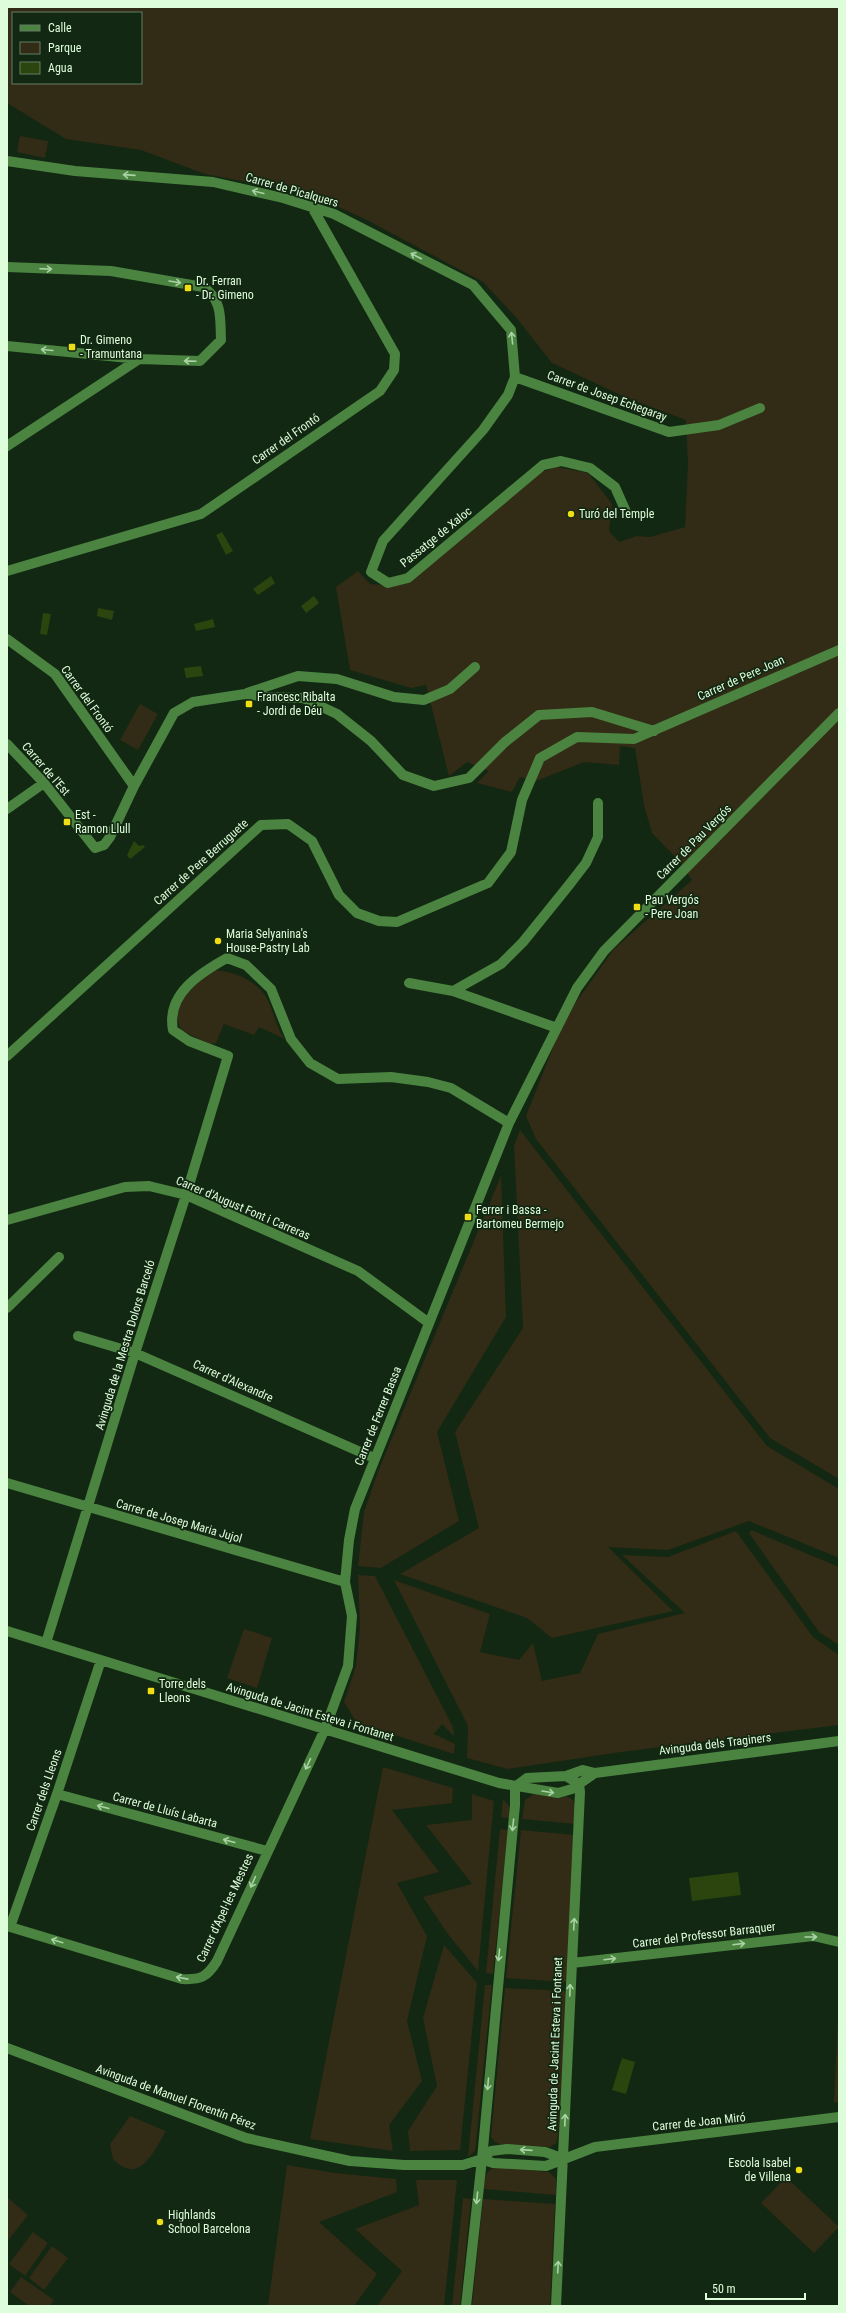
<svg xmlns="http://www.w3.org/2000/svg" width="846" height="2313" font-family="'Roboto Condensed',sans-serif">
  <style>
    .green { fill: #322b15; fill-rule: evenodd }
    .water { fill: #2c440e }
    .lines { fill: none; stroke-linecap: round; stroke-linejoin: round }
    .minor { stroke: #4a8440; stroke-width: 10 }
    .oneway { stroke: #aad3a5 }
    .poi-dot { fill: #efdd15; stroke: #122812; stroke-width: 1.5 }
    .labels { text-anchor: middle; stroke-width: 3.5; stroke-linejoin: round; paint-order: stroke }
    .street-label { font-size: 12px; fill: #defddb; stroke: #122812 }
    .poi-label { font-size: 12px; fill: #defddb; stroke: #122812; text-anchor: start }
  </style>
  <rect width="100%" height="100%" fill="#122812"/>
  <path class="green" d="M 7,7 L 839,7 L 839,1479 L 770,1438 L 536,1139 L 526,1116 L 560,1030 L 576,1002 L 614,949 L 692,880 L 680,862 L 652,833 L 644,805 L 635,748 L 620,746 L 619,765 L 584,762 L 536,781 L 520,777 L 512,792 L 477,783 L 489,771 L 467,762 L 449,776 L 426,685 L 411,688 L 350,670 L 336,587 L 358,571 L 370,584 L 396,586 L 538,473 L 557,467 L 588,473 L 612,504 L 609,531 L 619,542 L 637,536 L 650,537 L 685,527 L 688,464 L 686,420 L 625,397 L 552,363 L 515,316 L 483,282 L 365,219 L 310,194 L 205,174 L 141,150 L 66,139 L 7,103 ZM 13,13 L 141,13 L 141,83 L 13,83 Z
    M 20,136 L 48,141 L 45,158 L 17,152 Z
    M 140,704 L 158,714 L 138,750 L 120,740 Z
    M 210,970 C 234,970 262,982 270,1005 C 275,1017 277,1029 285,1039 L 259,1027 L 254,1035 L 224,1024 L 216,1043 L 210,1044 L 182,1031 C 180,1027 177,1021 177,1016 C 177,998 198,982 210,970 Z
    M 520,1130 L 767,1446 L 839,1489 L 839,1558 L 749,1521 L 668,1550 L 608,1547 L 673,1611 L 552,1638 L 527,1618 L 400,1574 L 479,1528 L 455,1432 L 523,1328 L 514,1146 Z
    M 501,1176 L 506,1317 L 437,1432 L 459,1521 L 381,1568 L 358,1566 L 364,1512 L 379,1469 Z
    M 751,1530 L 839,1567 L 839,1645 L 819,1632 L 749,1533 Z
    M 736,1531 L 813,1637 L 839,1655 L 839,1725 L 621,1752 L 508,1769 L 467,1758 L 468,1726 L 394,1580 L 490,1614 L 480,1652 L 519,1660 L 533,1643 L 542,1681 L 580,1673 L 598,1634 L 685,1613 L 622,1555 L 668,1557 Z
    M 358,1575 L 375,1576 L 453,1727 L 454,1736 L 442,1724 L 434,1734 L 455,1744 L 454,1754 L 357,1723 L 344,1702 L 356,1666 L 360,1627 Z
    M 244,1629 L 272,1638 L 257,1688 L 227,1678 Z
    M 383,1767 L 453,1788 L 452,1803 L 392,1810 L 439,1872 L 397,1883 L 427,1936 L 407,2021 L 422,2081 L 389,2125 L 393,2151 L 310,2139 Z
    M 472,1794 L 494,1801 L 478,1971 L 447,1933 L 423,1897 L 472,1884 L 426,1825 L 472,1820 Z
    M 534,1794 C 544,1794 573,1792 575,1804 C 576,1811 575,1818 575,1824 L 522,1819 L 525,1800 Z
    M 503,1799 L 509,1806 L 509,1818 L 501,1817 Z
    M 500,1829 L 508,1830 L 493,1974 L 486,1973 Z
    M 521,1830 L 575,1835 L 567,1982 L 506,1978 Z
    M 444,1945 L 477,1983 L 460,2150 L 410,2151 L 408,2131 L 437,2086 L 423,2018 Z
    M 485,1985 L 492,1985 L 475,2151 L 468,2157 Z
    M 505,1988 L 567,1991 L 558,2136 L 556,2143 L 550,2147 L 500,2144 L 495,2142 L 491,2137 Z
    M 839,1997 L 839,2102 L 834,2103 Z
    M 130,2116 L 166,2131 C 153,2153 139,2186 113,2159 L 110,2144 Z
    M 287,2165 L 335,2173 L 396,2179 L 397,2192 L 319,2222 L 377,2274 L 354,2306 L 268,2306 Z
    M 498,2167 L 549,2172 L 556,2179 L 556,2195 L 484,2189 C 485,2178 485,2169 498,2167 Z
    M 786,2177 L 839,2227 L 814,2253 L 761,2203 Z
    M 416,2180 L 457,2180 L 444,2306 L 377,2306 L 402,2271 L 355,2229 L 419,2205 Z
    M 7,2197 L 28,2215 L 7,2242 Z
    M 463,2198 L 471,2199 L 460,2306 L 452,2306 Z
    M 483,2199 L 555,2204 L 550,2306 L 472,2306 Z
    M 33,2232 L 48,2243 L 25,2276 L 9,2264 Z
    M 52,2246 L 68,2258 L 44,2290 L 29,2278 Z
    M 21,2277 L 54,2300 L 50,2306 L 29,2306 L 10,2292 Z"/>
  <path class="water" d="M 222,532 L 233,551 L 226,555 L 216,535 Z
    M 271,576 L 275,583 L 258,595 L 253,589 Z
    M 314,596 L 319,603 L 306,613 L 301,606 Z
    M 98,608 L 114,611 L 112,620 L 97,616 Z
    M 43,613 L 51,614 L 47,635 L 40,634 Z
    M 213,619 L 215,627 L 196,631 L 194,624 Z
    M 201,666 L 203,676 L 186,678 L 184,668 Z
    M 134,841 L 139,846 L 143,845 L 145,847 L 130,859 L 127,855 Z
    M 738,1872 L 741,1895 L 692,1901 L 689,1878 Z
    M 622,2058 L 635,2062 L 626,2094 L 612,2090 Z"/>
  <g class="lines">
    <path class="minor" d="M 7,161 L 75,171 L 213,182 L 283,198 L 334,214 L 473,285 L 511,330 L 515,377 L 508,395 L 483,430 L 383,541 L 371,572 L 388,583 L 408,578 L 543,465 L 561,461 L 590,468 L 615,487 L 627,514
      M 7,267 L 111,271 L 203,287 C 223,300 220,319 221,340 L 200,361 L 139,359 L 7,346
      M 515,377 L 669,432 L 719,425 L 760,408
      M 7,446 L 139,359
      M 7,571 L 201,514 L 380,391 L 394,370 L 395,354 L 312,207
      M 7,639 L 55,674 L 134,786
      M 247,693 L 298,676 L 337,679 L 394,697 L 424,700 L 450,689 L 475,667
      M 7,744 L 44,783 L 95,848 L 104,845 L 110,837 L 134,786 L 174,713 L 193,702 L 245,694 L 267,697 L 303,698 L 337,714 L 371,741 L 403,775 L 434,786 L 469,778 L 505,742 L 539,715 L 592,712 L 654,731
      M 7,809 L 44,783
      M 409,983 L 453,991 L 557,1028
      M 453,991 L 501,964 L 523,942 L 569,885 L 586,863 L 598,837 L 598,803
      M 7,1056 L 261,825 L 288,824 L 312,841 L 339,895 L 357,913 L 379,921 L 397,922 L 488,883 L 511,852 L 522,800 L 540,758 L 577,737 L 634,739 L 839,650
      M 7,1220 L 125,1187 L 149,1186 L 186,1195 L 358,1271 L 429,1323
      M 7,1308 L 59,1257
      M 78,1336 L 135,1353 L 374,1458
      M 7,1483 L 345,1582
      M 7,1631 L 499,1783 L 558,1793 L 572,1789 L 595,1773
      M 46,1643 L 135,1353 L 186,1195 L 228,1056 L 189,1041 L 173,1030 C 166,994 200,973 227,958 L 246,965 L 271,989 L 291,1039 L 310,1063 L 338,1079 L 391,1077 L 428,1082 L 451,1088 L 509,1123
      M 515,1787 L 527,1778 L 566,1776 L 583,1770 L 595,1773 L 839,1741
      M 57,1794 L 267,1851
      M 7,1926 L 182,1979 C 201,1980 207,1977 217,1961 L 325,1729 L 348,1666 L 352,1616 L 345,1582 L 349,1540 L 355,1509 L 509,1123 L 577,988 L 604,951 L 839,713
      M 10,1927 L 57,1794 L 101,1660
      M 572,1963 L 813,1936 L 839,1942
      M 7,2048 L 246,2138 L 350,2161 L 404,2165 L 463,2165 L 482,2159 L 491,2151 L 507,2149 L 545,2152 L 564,2159
      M 482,2159 L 493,2163 L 546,2166 L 595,2147 L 839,2117
      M 466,2306 L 482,2159 L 515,1805 L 515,1787
      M 556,2306 L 580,1792 L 579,1784 L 566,1776"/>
  </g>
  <defs><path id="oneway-shaft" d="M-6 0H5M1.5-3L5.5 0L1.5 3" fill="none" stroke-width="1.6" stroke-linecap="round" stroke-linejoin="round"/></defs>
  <g class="oneway">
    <use href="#oneway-shaft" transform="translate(129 175) rotate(-176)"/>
    <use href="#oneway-shaft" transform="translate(258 192) rotate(-166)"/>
    <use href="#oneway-shaft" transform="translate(416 256) rotate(-153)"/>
    <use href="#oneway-shaft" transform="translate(46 269) rotate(2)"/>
    <use href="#oneway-shaft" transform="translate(175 282) rotate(9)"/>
    <use href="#oneway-shaft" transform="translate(512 338) rotate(-96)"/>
    <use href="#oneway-shaft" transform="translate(47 350) rotate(-175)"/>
    <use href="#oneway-shaft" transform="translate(190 361) rotate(-178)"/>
    <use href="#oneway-shaft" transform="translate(308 1764) rotate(115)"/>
    <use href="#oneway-shaft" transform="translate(548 1792) rotate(9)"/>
    <use href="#oneway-shaft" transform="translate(103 1807) rotate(-165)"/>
    <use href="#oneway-shaft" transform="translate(513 1825) rotate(96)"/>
    <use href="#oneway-shaft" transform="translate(229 1841) rotate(-165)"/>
    <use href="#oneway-shaft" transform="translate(253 1882) rotate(114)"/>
    <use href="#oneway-shaft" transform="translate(574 1924) rotate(-87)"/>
    <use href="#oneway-shaft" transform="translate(811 1937)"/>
    <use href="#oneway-shaft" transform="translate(57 1941) rotate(-163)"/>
    <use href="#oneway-shaft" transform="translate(739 1944) rotate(-7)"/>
    <use href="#oneway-shaft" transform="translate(499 1955) rotate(96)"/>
    <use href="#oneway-shaft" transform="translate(610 1959) rotate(-7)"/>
    <use href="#oneway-shaft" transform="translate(182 1978) rotate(-169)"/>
    <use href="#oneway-shaft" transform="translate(570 1990) rotate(-88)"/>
    <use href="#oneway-shaft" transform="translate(488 2084) rotate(95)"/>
    <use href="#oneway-shaft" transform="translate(565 2120) rotate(-88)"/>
    <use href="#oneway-shaft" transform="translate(526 2150) rotate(-176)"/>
    <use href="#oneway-shaft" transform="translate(477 2198) rotate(96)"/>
    <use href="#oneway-shaft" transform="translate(558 2267) rotate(-87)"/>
  </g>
  <g class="poi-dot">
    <rect x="184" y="284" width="8" height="8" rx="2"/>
    <rect x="68" y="343" width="8" height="8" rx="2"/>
    <circle cx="571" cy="514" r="4"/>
    <rect x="245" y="700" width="8" height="8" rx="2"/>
    <rect x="63" y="818" width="8" height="8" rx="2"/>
    <rect x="633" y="903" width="8" height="8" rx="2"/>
    <circle cx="218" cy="941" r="4"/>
    <rect x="464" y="1213" width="8" height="8" rx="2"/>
    <rect x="147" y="1687" width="8" height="8" rx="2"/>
    <circle cx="799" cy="2170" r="4"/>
    <circle cx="160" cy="2222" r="4"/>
  </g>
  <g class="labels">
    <g class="street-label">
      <text transform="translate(292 190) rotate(16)" y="4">Carrer de Picalquers</text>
      <text transform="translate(607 396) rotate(20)" y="4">Carrer de Josep Echegaray</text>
      <text transform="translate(286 439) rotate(-35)" y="4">Carrer del Frontó</text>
      <text transform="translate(436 537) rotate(-39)" y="4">Passatge de Xaloc</text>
      <text transform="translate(741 678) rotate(-24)" y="4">Carrer de Pere Joan</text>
      <text transform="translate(87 699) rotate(54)" y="4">Carrer del Frontó</text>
      <text transform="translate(46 769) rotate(49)" y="4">Carrer de l'Est</text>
      <text transform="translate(694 842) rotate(-45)" y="4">Carrer de Pau Vergós</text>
      <text transform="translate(201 862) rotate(-42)" y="4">Carrer de Pere Berruguete</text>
      <text transform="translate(243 1208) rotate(23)" y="4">Carrer d'August Font i Carreras</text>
      <text transform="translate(125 1345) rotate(-73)" y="4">Avinguda de la Mestra Dolors Barceló</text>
      <text transform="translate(233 1381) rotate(24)" y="4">Carrer d'Alexandre</text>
      <text transform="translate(378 1416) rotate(-68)" y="4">Carrer de Ferrer Bassa</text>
      <text transform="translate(179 1521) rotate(16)" y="4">Carrer de Josep Maria Jujol</text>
      <text transform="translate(310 1712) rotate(17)" y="4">Avinguda de Jacint Esteva i Fontanet</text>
      <text transform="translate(715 1744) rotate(-7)" y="4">Avinguda dels Traginers</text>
      <text transform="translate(44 1790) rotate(-71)" y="4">Carrer dels Lleons</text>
      <text transform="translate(165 1810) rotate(15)" y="4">Carrer de Lluís Labarta</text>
      <text transform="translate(225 1908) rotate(-65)" y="4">Carrer d'Apel·les Mestres</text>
      <text transform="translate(704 1935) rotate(-7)" y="4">Carrer del Professor Barraquer</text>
      <text transform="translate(555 2044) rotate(-88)" y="4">Avinguda de Jacint Esteva i Fontanet</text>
      <text transform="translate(176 2097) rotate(20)" y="4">Avinguda de Manuel Florentín Pérez</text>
      <text transform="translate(699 2122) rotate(-6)" y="4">Carrer de Joan Miró</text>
    </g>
    <g class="poi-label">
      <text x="196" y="285">Dr. Ferran<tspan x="196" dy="14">- Dr. Gimeno</tspan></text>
      <text x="80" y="344">Dr. Gimeno<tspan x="80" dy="14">- Tramuntana</tspan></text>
      <text x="579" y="518">Turó del Temple</text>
      <text x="257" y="701">Francesc Ribalta<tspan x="257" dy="14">- Jordi de Déu</tspan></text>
      <text x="75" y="819">Est -<tspan x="75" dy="14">Ramon Llull</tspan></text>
      <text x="645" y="904">Pau Vergós<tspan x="645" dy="14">- Pere Joan</tspan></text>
      <text x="226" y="938">Maria Selyanina's<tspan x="226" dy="14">House-Pastry Lab</tspan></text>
      <text x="476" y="1214">Ferrer i Bassa -<tspan x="476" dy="14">Bartomeu Bermejo</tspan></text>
      <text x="159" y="1688">Torre dels<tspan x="159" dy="14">Lleons</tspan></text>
      <text x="791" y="2167" text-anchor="end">Escola Isabel<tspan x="791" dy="14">de Villena</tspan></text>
      <text x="168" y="2219">Highlands<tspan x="168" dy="14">School Barcelona</tspan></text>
    </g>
  </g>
  <rect width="846" height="2313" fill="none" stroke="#defddb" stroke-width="16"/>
  <rect x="12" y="12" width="130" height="72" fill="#122812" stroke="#647d62"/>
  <rect x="20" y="25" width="20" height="6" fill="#4a8440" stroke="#647d62"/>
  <text x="48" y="32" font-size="12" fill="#defddb">Calle</text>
  <rect x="20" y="42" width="20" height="12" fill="#322b15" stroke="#647d62"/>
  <text x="48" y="52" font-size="12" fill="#defddb">Parque</text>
  <rect x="20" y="62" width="20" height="12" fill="#2c440e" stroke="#647d62"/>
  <text x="48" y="72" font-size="12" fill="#defddb">Agua</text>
  <path d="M706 2293v6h99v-6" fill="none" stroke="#defddb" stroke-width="2"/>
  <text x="712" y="2293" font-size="12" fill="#defddb" stroke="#122812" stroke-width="3" paint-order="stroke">50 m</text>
</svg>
